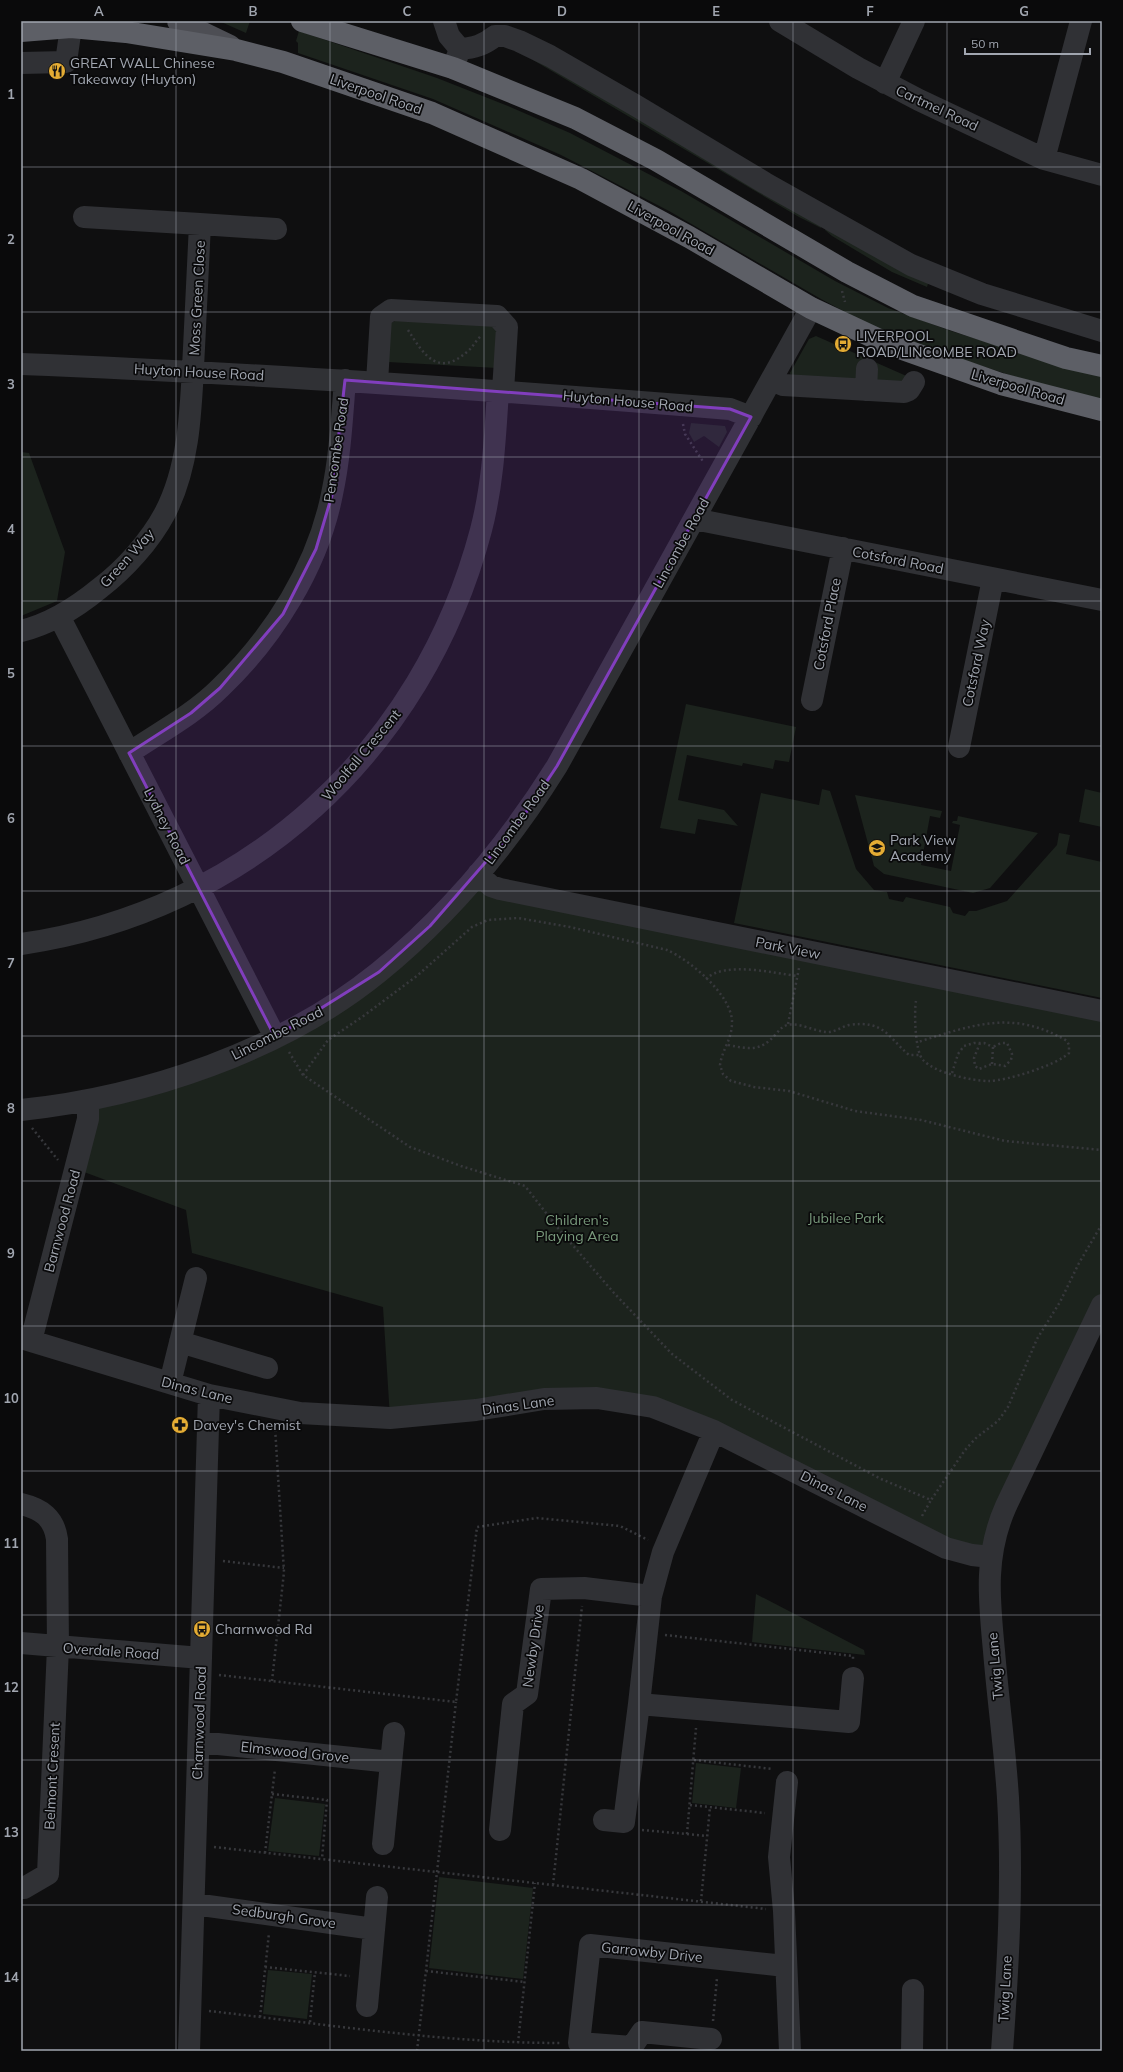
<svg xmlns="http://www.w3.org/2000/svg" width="1123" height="2072" font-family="Mulish,sans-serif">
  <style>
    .green { fill: #1c231d }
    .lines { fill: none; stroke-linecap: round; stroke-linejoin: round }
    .path { stroke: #37383c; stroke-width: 2.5; stroke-dasharray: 2 3; stroke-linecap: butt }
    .minor { stroke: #303135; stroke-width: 22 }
    .major { stroke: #4d4e54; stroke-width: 22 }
    .highway { stroke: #5d5f66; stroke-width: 22 }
    .marked { fill: #813ebd; fill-opacity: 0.2; stroke: #813ebd; stroke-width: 3; stroke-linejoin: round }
    .grid { fill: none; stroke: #a1a6b0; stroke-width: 1; stroke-opacity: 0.55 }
    .labels { text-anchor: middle; stroke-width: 3.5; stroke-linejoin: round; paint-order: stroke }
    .poi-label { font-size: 14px; fill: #a1a6b0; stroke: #0a0a0b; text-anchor: start }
    .street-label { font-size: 14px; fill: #a1a6b0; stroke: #0a0a0b }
    .park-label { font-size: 14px; fill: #799a7c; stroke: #0a0a0b }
    .neatline { fill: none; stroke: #a1a6b0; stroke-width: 1.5 }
    .grid-label { font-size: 13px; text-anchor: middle; font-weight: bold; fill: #a1a6b0 }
  </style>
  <rect width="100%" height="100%" fill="#0f0f10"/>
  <path class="green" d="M 219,21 L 250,21 L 246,33 Z
    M 299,31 L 437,78 L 508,106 L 570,133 L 681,191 L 835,281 L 888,308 L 951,331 L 1073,369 L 1102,376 L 1102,400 L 1062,391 L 1013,376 L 945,354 L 877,329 L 821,299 L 669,211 L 561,155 L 433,99 L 298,53 L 298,43 L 296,41 Z
    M 536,56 L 823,223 L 821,228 L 799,217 L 533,60 Z
    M 828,226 L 929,280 L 927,287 L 892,272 L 832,236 L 825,230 Z
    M 395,321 L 491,322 L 500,332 L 497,368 L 388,362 L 391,323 Z
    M 816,336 L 911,378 L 909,382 L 791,377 L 790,373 L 809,339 Z
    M 691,423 L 725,426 L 727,432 L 719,447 L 704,436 L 694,442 L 689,433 Z
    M 21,452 L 29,453 L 65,552 L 57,601 L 21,616 Z
    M 686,704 L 796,727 L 789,762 L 775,760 L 773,769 L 743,763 L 742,766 L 687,755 L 678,800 L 724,810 L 738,826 L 698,819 L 695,834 L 660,828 Z
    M 822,789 L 830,791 L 856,869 L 874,890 L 887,892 L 889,899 L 903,902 L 906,897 L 950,907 L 953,913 L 965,916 L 969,911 L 976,911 L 1007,901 L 1057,845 L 1059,833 L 1070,835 L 1066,854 L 1102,862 L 1102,998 L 734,923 L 761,793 L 819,805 Z
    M 1085,789 L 1102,793 L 1102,827 L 1079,822 Z
    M 855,795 L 942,811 L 940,818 L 930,816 L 921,865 L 951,871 L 960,825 L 952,823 L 953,821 L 957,821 L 958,816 L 1038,833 L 990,888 L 973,893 L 884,874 L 874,866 Z
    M 478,874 L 1102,1011 L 1102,1305 L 991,1557 L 653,1407 L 597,1398 L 390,1418 L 383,1307 L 192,1253 L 186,1210 L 76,1169 L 103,1097 L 231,1061 L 379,972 Z
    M 756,1594 L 864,1650 L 865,1655 L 752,1642 Z
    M 696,1763 L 741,1768 L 736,1808 L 692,1803 Z
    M 275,1798 L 325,1804 L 319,1856 L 268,1851 Z
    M 439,1877 L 533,1888 L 523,1979 L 429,1968 Z
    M 268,1970 L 312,1974 L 307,2019 L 263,2014 Z"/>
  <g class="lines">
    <path class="path" d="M 842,291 L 845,302
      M 408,330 C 424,355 438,378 468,351 C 473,347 476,340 482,335
      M 683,424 L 685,434 L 704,463
      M 706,979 C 724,961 774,973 797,976
      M 916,1001 C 914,1012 915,1052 923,1060 C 935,1073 972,1081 989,1081 C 1006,1081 1057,1065 1069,1053 L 1069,1045 L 1067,1041 C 1013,1009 973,1025 918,1042
      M 788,1024 L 799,968
      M 980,1043 L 974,1058 L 975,1066 L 979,1069 L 992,1064 L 1005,1066 L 1011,1060 L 1012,1054 L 1007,1043 L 1001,1043 L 993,1047
      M 728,1045 C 749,1049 760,1052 775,1035 C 779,1031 781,1027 787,1025 C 798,1022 814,1031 826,1032 C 834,1033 841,1027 849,1025 C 884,1020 887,1036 909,1055 L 919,1055
      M 289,1052 L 303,1075 L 410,1147 L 461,1166 L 525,1186 L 557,1227 L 614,1293 L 672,1354 L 732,1400 L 881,1479 L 931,1500 L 965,1450 L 976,1438 L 998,1421 L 1008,1407 L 1037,1339 L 1060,1302 L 1079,1263 L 1102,1224
      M 992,1064 L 993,1047
      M 952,1073 L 958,1054 L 964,1046 L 974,1043 L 984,1043 L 993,1047
      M 303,1075 L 328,1040 L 362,1017 L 418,975 L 472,927 L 488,920 L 518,918 L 570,927 L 667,950 C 690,960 733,996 732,1023 C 732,1039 722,1050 720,1065 L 723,1074 L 731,1081 L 754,1087 L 789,1091 L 855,1111 L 921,1120 L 1005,1141 L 1102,1150
      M 32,1128 L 58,1160
      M 922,1516 L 931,1500
      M 223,1561 L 284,1568
      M 665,1635 L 853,1656 L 853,1660
      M 219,1675 L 456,1702 L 477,1527 L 537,1518 L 620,1526 L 648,1540
      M 272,1681 L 284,1572 L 275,1427
      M 694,1760 L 773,1769
      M 272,1794 L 327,1800 L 322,1859
      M 690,1805 L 765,1813
      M 642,1830 L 687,1834 L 696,1728
      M 687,1834 L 707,1836
      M 214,1847 L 766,1909
      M 265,1853 L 275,1769
      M 553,1885 L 582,1606
      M 701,1901 L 710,1807
      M 265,1967 L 350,1976
      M 426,1971 L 525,1982
      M 209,2011 C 325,2024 443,2043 560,2043
      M 260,2017 L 269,1933
      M 713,2021 L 717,1978
      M 310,2022 L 315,1972
      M 518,2043 L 535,1883
      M 417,2051 L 456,1702"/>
    <path class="minor" d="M 444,21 L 449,36 L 460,49
      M 780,21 L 858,68 L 919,100 L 1044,159 L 1102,175
      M 21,63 L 66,62 L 71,27
      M 453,68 L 460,49 C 474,48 484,45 495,36 L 505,36 L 519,41 L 550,56 L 635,105 L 765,183 L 911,265 L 982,294 L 1102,331
      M 885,83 L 914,21
      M 1044,159 L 1081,21
      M 84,217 L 200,224
      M 21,364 C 258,373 494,390 730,409 L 751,417
      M 772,380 L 783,385 L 904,392 L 909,390 L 914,382
      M 377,382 L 381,317 L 391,310 L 497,316 L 507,327 L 503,391
      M 866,390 L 867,369
      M 694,519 L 1102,600
      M 59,616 L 275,1037
      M 21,631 C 50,624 77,607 100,588 C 125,569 150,541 165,513 C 191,463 191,402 194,348 C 196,306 198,265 200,224 L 276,229
      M 812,700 L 843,548
      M 959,747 L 993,579
      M 129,753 C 160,732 194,714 220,688 C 273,638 318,566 332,494 C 340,457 342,418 345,380
      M 478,874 L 491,886 L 500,889 L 1102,1011
      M 21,944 C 248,911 423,750 481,530 C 493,484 495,437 498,391
      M 21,1110 C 145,1097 282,1051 379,972 C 450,914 509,843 557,766 L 811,308
      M 21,1338 L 209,1395 L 300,1413 L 390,1418 L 476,1410 L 544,1399 L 597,1398 L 653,1407 L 714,1431 L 946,1548 L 972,1555 L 991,1557
      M 31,1341 L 88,1119 L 88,1100
      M 180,1342 L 267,1368
      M 170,1383 L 196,1278
      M 21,1504 C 42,1509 54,1518 57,1539 L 58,1647 L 48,1874 L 24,1888 L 21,1888
      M 21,1643 L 201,1658
      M 639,1704 L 849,1722 L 853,1678
      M 199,1742 L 391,1762
      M 787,1782 L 779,1857 L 784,1911 L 790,2051
      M 604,1820 L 624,1822 L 639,1704 L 651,1596 L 663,1552 L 714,1431
      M 500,1830 L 513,1704 L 527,1694 L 541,1589 L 584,1588 L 651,1596
      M 383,1844 L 394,1733
      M 194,1904 L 374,1929
      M 367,2006 L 377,1897
      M 711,2039 L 642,2032 L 632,2047 L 579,2043 L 590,1945 L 785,1966
      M 189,2051 L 209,1395
      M 912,2051 L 913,1990
      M 1002,2051 C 1008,1967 1013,1882 1008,1798 C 1005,1749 998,1700 994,1651 C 989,1599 984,1555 1006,1506 L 1102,1305"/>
    <path class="major" d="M 178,21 L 230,46"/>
    <path class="highway" d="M 302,21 L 453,68 L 575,118 L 656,160 L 847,272 L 913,306 L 1066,358 L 1102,366
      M 21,31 L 71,27 L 126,32 L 236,50 L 283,62 L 432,113 L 581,179 L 689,237 L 811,308 L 888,344 L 1001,384 L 1102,410"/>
  </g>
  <path class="marked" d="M 345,380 L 730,409 L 751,417 L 557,766 L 517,826 L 430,926 L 379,972 L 275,1037 L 129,753 L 191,713 L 220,688 L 283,614 L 316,549 L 332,495 Z"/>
  <path class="grid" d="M 176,21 L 176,2051M 330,21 L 330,2051M 484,21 L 484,2051M 639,21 L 639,2051M 793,21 L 793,2051M 947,21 L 947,2051M 21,167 L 1102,167M 21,312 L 1102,312M 21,457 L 1102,457M 21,601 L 1102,601M 21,746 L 1102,746M 21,891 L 1102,891M 21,1036 L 1102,1036M 21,1181 L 1102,1181M 21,1326 L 1102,1326M 21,1471 L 1102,1471M 21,1615 L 1102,1615M 21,1760 L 1102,1760M 21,1905 L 1102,1905"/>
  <defs>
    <g id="restaurant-disc" transform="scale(0.9)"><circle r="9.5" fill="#e4ac34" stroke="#0a0a0b"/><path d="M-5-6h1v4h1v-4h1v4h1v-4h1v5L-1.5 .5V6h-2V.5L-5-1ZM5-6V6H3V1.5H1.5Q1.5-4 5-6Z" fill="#111"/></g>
    <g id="bus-disc" transform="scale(0.9)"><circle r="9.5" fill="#e4ac34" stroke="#0a0a0b"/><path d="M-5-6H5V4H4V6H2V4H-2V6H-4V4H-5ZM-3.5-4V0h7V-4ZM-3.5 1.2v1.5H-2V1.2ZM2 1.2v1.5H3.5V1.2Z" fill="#111"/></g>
    <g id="school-disc" transform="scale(0.9)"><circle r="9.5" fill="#e4ac34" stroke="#0a0a0b"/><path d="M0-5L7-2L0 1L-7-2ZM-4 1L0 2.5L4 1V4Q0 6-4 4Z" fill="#111"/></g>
    <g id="pharmacy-disc" transform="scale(0.9)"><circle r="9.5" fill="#e4ac34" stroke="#0a0a0b"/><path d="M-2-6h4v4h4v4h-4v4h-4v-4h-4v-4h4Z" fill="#111"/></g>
  </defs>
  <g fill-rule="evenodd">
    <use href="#restaurant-disc" x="57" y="71"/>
    <use href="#bus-disc" x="843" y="344"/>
    <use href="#school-disc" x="877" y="848"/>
    <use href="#pharmacy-disc" x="180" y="1425"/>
    <use href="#bus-disc" x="202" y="1629"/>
  </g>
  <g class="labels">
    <g class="poi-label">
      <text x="70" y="68">GREAT WALL Chinese<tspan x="70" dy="16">Takeaway (Huyton)</tspan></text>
      <text x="856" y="341">LIVERPOOL<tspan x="856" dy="16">ROAD/LINCOMBE ROAD</tspan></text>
      <text x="890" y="845">Park View<tspan x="890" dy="16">Academy</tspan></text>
      <text x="193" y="1430">Davey's Chemist</text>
      <text x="215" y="1634">Charnwood Rd</text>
    </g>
    <g class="street-label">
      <text transform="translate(376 94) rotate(19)" y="5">Liverpool Road</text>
      <text transform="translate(937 108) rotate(25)" y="5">Cartmel Road</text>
      <text transform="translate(671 228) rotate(29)" y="5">Liverpool Road</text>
      <text transform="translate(197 298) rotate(-87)" y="5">Moss Green Close</text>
      <text transform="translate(199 372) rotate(3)" y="5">Huyton House Road</text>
      <text transform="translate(1018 387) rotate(16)" y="5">Liverpool Road</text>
      <text transform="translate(628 401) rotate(5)" y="5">Huyton House Road</text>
      <text transform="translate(336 450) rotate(-82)" y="5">Pencombe Road</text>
      <text transform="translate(681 543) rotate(-61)" y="5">Lincombe Road</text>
      <text transform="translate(127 558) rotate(-48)" y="5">Green Way</text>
      <text transform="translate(898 560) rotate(11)" y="5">Cotsford Road</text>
      <text transform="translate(827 624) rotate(-79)" y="5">Cotsford Place</text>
      <text transform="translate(976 663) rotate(-78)" y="5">Cotsford Way</text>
      <text transform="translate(361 755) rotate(-50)" y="5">Woolfall Crescent</text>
      <text transform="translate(517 822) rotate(-54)" y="5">Lincombe Road</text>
      <text transform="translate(167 826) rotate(63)" y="5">Lydney Road</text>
      <text transform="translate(788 948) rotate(11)" y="5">Park View</text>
      <text transform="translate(277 1033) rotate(-27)" y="5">Lincombe Road</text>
      <text transform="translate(62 1221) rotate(-75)" y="5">Barnwood Road</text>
      <text transform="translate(197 1390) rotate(14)" y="5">Dinas Lane</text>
      <text transform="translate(518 1405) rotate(-8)" y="5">Dinas Lane</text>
      <text transform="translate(834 1491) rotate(27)" y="5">Dinas Lane</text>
      <text transform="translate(533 1646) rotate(-82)" y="5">Newby Drive</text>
      <text transform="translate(111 1651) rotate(4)" y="5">Overdale Road</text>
      <text transform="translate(995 1666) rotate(-95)" y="5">Twig Lane</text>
      <text transform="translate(199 1723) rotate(-88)" y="5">Charnwood Road</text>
      <text transform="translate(295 1752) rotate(6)" y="5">Elmswood Grove</text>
      <text transform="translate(52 1776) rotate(-87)" y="5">Belmont Cresent</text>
      <text transform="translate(284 1916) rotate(8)" y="5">Sedburgh Grove</text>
      <text transform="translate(652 1952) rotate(6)" y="5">Garrowby Drive</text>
      <text transform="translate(1005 1989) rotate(-87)" y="5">Twig Lane</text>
    </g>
    <g class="park-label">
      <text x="846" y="1223">Jubilee Park</text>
      <text x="577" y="1225">Children's<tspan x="577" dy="16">Playing Area</tspan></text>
    </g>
  </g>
  <rect width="1123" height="2072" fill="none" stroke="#0a0a0b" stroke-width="44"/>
  <path d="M965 48v6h125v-6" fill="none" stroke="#a1a6b0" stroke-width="2"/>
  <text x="971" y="48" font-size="12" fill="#a1a6b0" stroke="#0a0a0b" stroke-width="3" paint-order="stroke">50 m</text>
  <rect x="22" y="22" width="1079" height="2028" class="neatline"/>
  <g class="grid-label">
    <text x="99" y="16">A</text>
    <text x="253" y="16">B</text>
    <text x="407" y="16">C</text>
    <text x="562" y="16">D</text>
    <text x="716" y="16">E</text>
    <text x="870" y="16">F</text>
    <text x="1024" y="16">G</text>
    <text x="11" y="99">1</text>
    <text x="11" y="244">2</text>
    <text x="11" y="389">3</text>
    <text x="11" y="534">4</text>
    <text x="11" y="678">5</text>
    <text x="11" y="823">6</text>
    <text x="11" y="968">7</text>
    <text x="11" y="1113">8</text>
    <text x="11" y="1258">9</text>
    <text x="11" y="1403">10</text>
    <text x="11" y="1548">11</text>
    <text x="11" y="1692">12</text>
    <text x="11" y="1837">13</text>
    <text x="11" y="1982">14</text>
  </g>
</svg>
